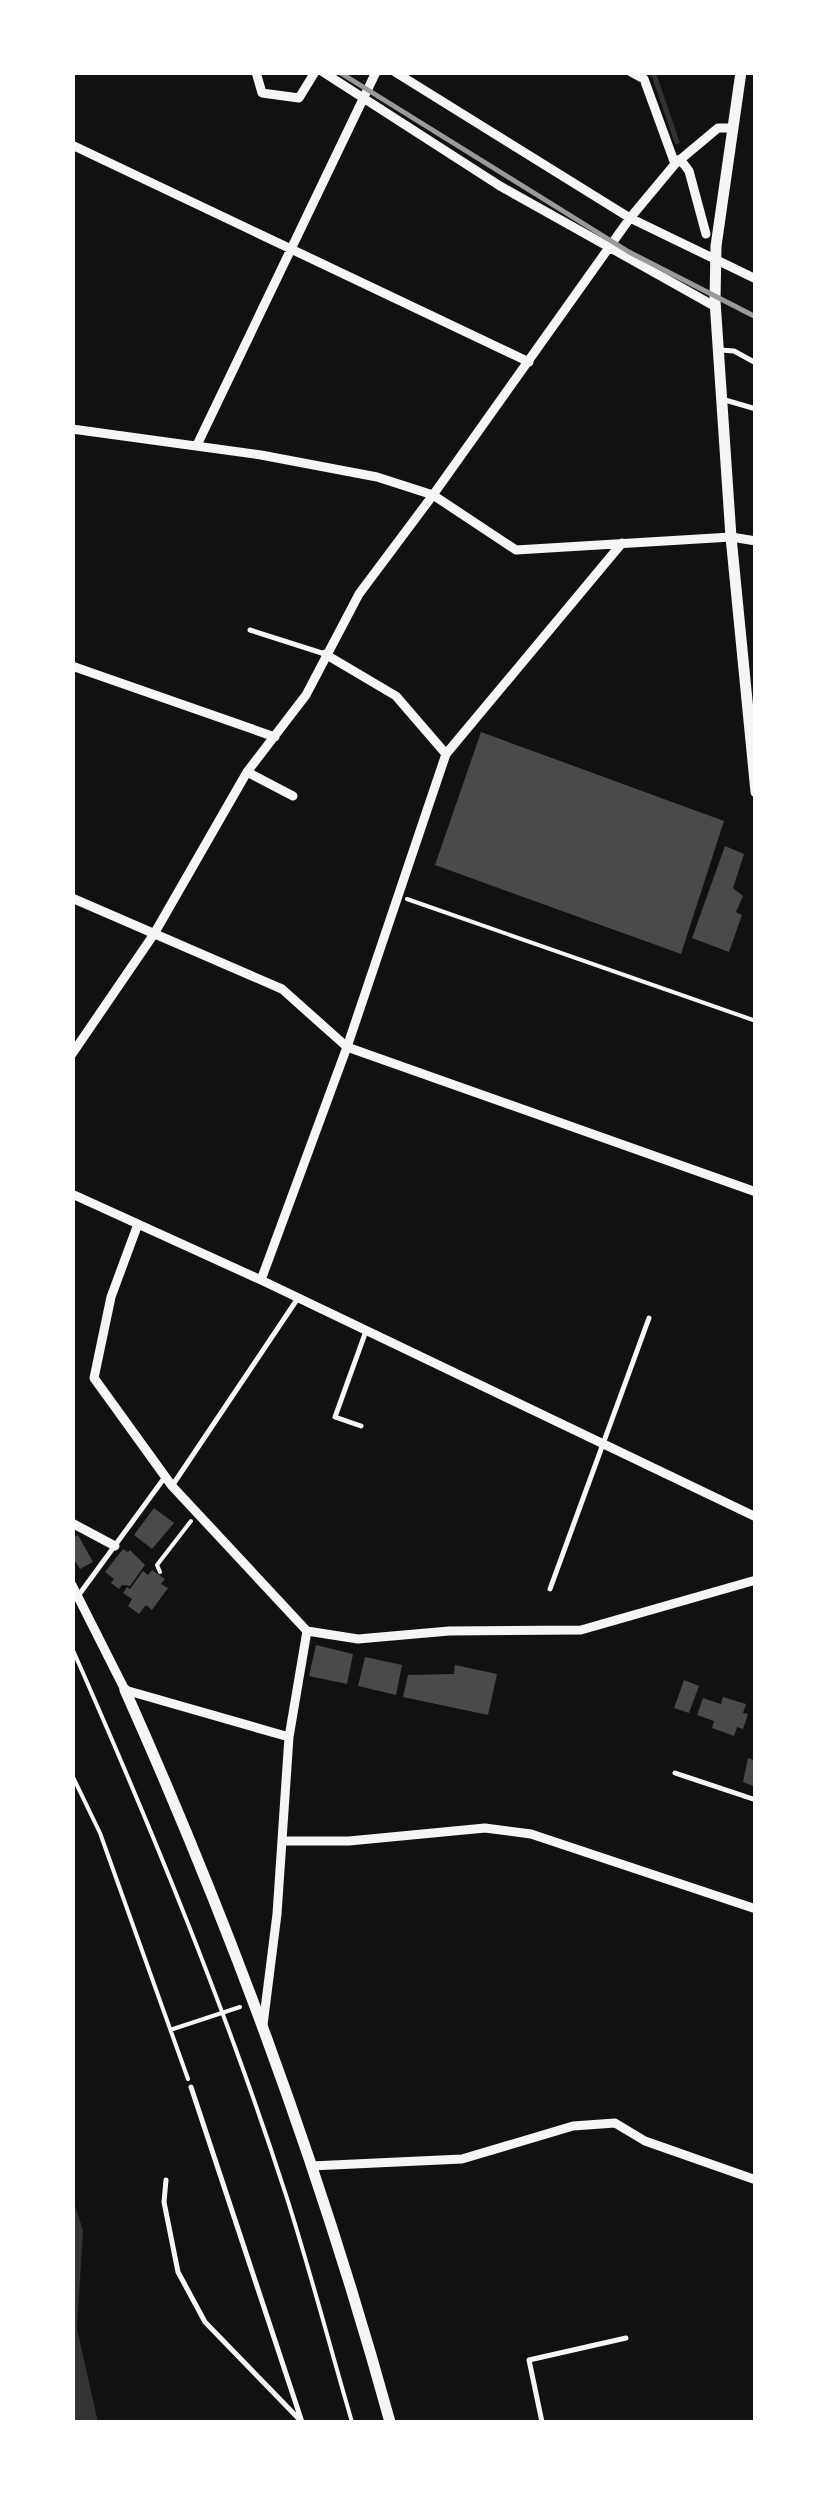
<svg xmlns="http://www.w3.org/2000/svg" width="828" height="2495" font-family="'PT Sans Narrow',sans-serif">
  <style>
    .water { fill: #333 }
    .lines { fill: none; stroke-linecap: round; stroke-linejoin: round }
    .stream { stroke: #333; stroke-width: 5 }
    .building { fill: #4a4a4a }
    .path { stroke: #f5f5f5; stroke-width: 4 }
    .service { stroke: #f5f5f5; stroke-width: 5 }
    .minor { stroke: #f5f5f5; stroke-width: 9 }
    .tertiary { stroke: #f5f5f5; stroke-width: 11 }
    .rail { stroke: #9a9a9a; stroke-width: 5 }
  </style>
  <rect width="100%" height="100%" fill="#111"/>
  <path class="water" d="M 72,2197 L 83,2230 L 77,2329 L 98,2422 L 73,2422 Z"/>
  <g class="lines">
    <path class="stream" d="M 653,72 L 677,142"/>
  </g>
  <path class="building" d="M 481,732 L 724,821 L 681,954 L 435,865 Z
    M 725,846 L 744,854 L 733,888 L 743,896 L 736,912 L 742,915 L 729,952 L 692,938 Z
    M 154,1508 L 174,1523 L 152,1549 L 134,1535 Z
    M 78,1535 L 93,1562 L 80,1569 L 72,1556 L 72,1538 Z
    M 123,1549 L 128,1552 L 130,1550 L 145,1565 L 130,1586 L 122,1585 L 119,1589 L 111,1583 L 114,1579 L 105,1572 Z
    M 152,1570 L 165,1579 L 161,1584 L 168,1588 L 152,1610 L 146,1605 L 139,1614 L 128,1606 L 132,1599 L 123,1593 L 127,1587 L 130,1589 L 143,1571 L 148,1575 Z
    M 316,1645 L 353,1654 L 347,1684 L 309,1676 Z
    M 365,1657 L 402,1665 L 396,1695 L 358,1686 Z
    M 455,1665 L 497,1674 L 488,1715 L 403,1697 L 408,1675 L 454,1674 Z
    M 684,1680 L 699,1686 L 689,1713 L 674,1708 Z
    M 723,1697 L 746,1704 L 743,1713 L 748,1714 L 743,1729 L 737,1727 L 734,1736 L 712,1728 L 714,1721 L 697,1715 L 703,1698 L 721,1704 Z
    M 748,1758 L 756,1761 L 756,1787 L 743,1782 Z"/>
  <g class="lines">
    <path class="path" d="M 407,899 L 756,1021
      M 160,1572 L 157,1565 L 191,1521
      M 72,1648 C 151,1827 226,2009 286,2195 C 310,2270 330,2347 352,2422
      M 72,1775 L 100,1833 L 188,2079
      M 173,2029 L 240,2007"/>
    <path class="service" d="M 720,350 L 734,351 L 756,363
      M 725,400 L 756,409
      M 250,630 L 325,654
      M 361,1426 L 335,1417 L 366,1331
      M 172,1486 L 298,1298
      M 550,1589 L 649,1318
      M 78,1596 L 165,1477
      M 675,1773 L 756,1800
      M 191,2087 L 302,2422
      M 166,2180 L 164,2202 L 178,2272 L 205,2322 L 300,2420
      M 542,2422 L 529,2360 L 626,2338"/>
    <path class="minor" d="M 256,72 L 262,93 L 299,98 L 315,72
      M 323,72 L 500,186 L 716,307
      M 395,72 L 630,218 L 756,279
      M 631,72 L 644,79 L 675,164
      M 72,145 L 529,362
      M 680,159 L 689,171 L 706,234
      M 72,429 L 261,455 L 377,477 L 433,495 L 516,550 L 731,537 L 756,541
      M 197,445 L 376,72
      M 325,654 L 396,696 L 446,754
      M 72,666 L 275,737
      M 247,772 L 293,796
      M 72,898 L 282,989 L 347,1047 L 756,1192
      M 72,1054 L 154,934 L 247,772 L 306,695 L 359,594 L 433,495 L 630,218 L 675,164 L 718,128 L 732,128
      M 72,1194 L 261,1280 L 756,1517
      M 138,1224 L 111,1297 L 94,1378 L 172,1486 L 307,1631 L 358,1639 L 449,1631 L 581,1630 L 756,1580
      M 261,1280 L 347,1047 L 446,754 L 622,543
      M 72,1523 L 115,1546
      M 72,1585 L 125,1690 L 289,1737
      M 282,1841 L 349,1841 L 485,1828 L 531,1834 L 756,1909
      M 263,2025 L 277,1914 L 289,1737 L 307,1631
      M 311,2166 L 462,2159 L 573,2126 L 615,2123 L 645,2141 L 756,2180"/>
    <path class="tertiary" d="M 741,72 L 716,246 L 715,301 L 731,537 L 756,792
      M 125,1690 C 231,1927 321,2172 390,2422"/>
    <path class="rail" d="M 339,72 L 629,252 L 756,317"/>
  </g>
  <rect width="828" height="2495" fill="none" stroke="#ffffff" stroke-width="150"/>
</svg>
